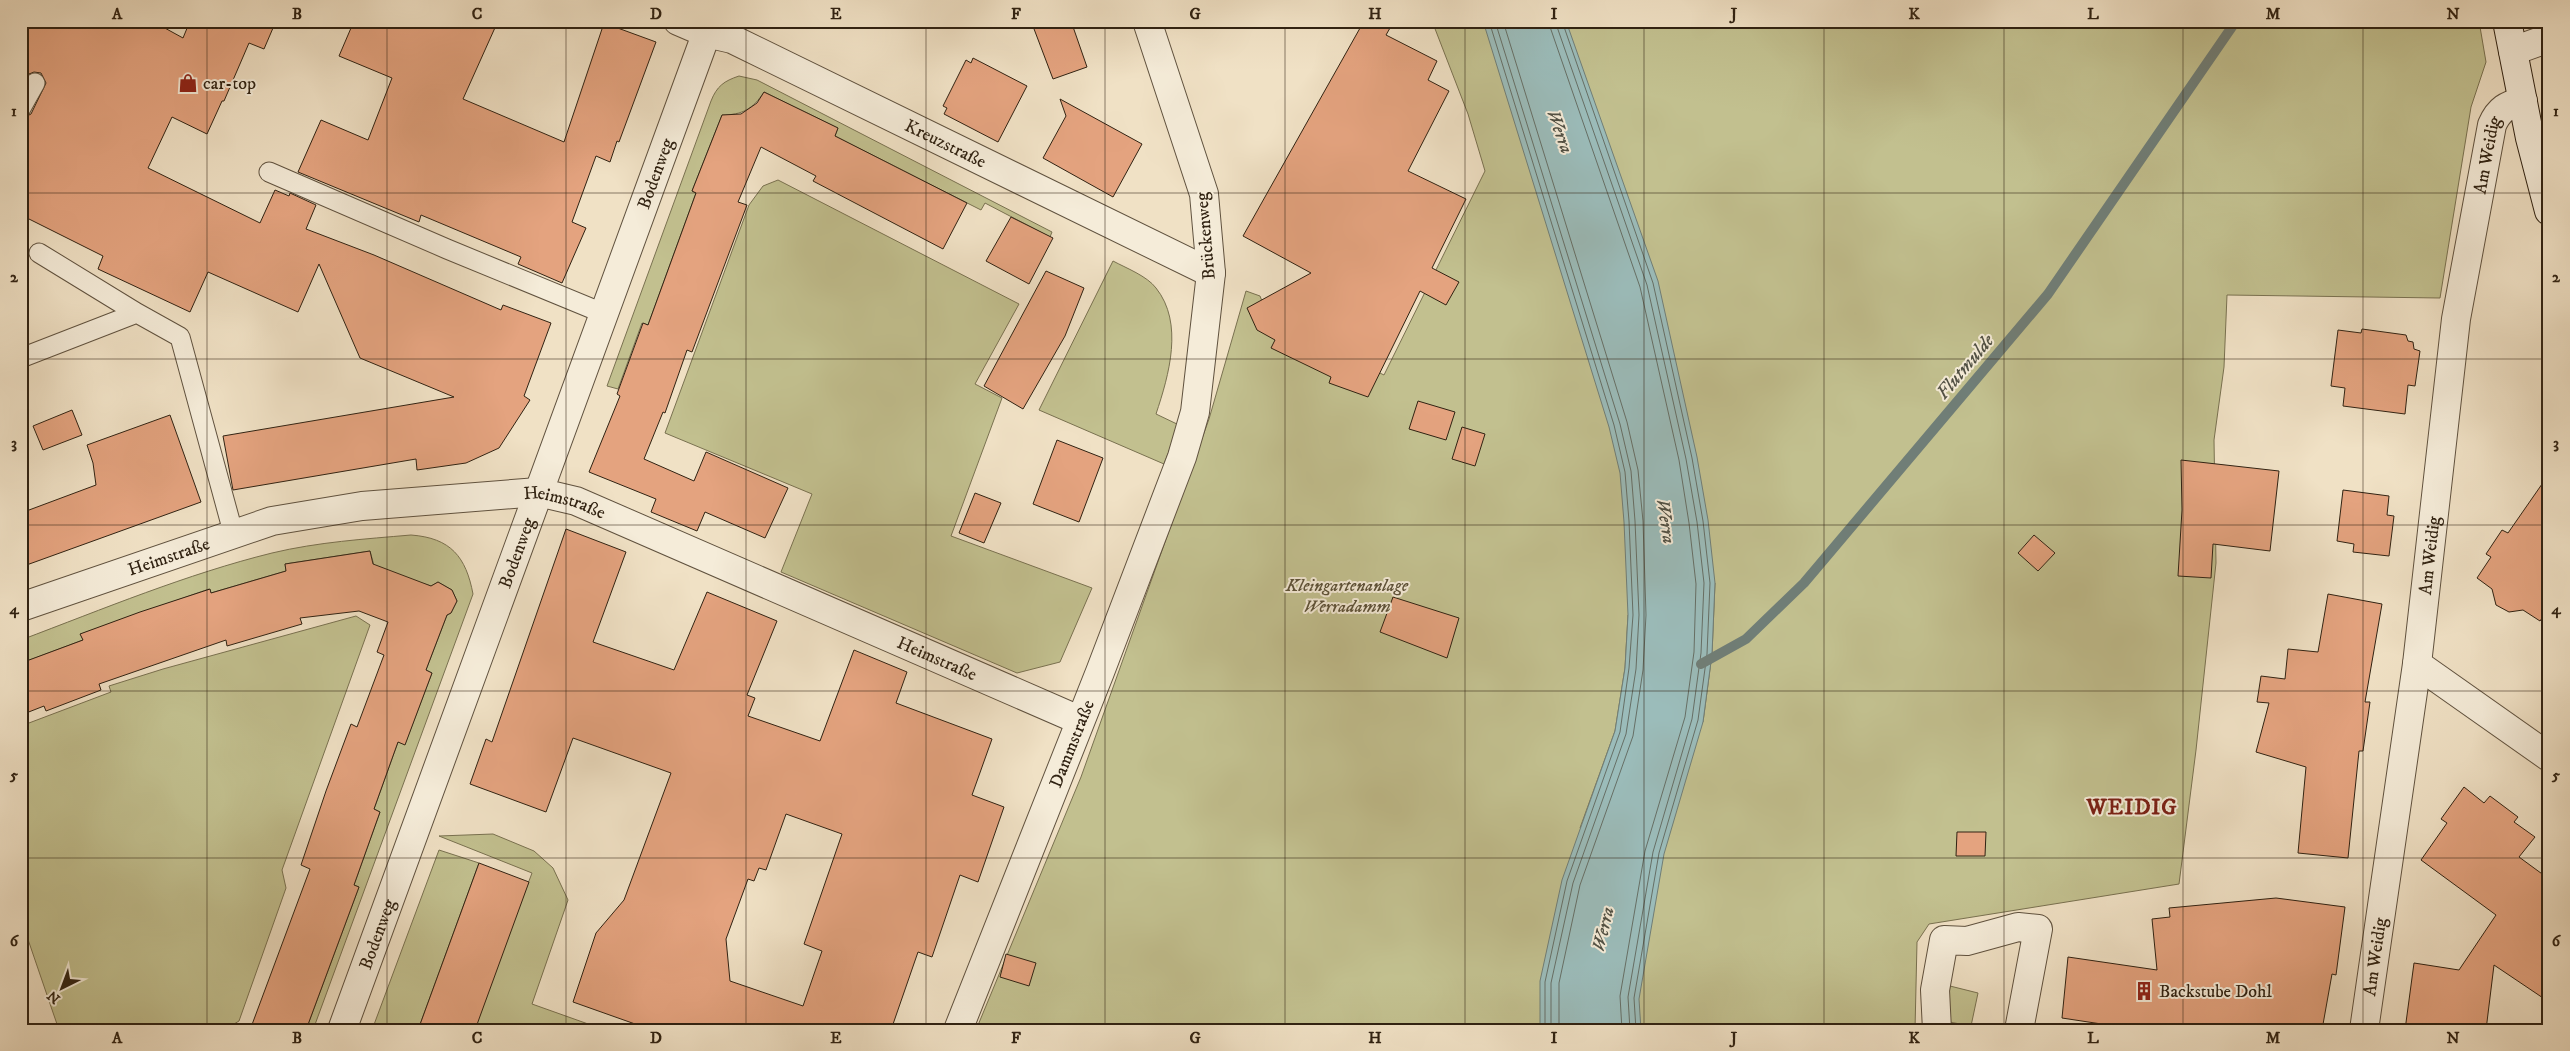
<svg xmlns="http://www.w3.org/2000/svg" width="2570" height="1051" font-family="'IM FELL DW Pica',serif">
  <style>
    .green { fill: #c2c08f; stroke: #797150; fill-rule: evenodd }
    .water { fill: #9bbcba; stroke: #707e77 }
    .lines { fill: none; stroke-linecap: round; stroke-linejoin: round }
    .shore { stroke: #666f66; stroke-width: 1 }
    .stream { stroke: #707e77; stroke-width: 10 }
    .building { fill: #e4a37f; stroke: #302212; fill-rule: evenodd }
    .service-casing { stroke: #60523f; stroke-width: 21 }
    .minor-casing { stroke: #60523f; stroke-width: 30 }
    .secondary-casing { stroke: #302212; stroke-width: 30 }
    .service { stroke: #f5ecd9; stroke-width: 19 }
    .minor { stroke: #f5ecd9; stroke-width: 28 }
    .secondary { stroke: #f5ecd9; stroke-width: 28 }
    .grid { fill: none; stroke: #302212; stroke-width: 1; stroke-opacity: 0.55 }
    .labels { text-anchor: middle; stroke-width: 4; stroke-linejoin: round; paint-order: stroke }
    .poi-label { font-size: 18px; fill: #302212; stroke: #f5ecd9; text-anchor: start }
    .street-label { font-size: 18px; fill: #302212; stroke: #f5ecd9 }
    .park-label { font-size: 18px; font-style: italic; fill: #5c5138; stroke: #f5ecd9 }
    .water-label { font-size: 19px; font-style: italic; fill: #505044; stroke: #f5ecd9 }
    .district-label { font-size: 22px; font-weight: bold; letter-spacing: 1px; fill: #7a1f14; stroke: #f5ecd9 }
    .neatline { fill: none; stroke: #302212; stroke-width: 2 }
    .grid-label { font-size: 16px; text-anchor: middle; font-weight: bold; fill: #302212 }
  </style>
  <rect width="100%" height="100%" fill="#f0e1c5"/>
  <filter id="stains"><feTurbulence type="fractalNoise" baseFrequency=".004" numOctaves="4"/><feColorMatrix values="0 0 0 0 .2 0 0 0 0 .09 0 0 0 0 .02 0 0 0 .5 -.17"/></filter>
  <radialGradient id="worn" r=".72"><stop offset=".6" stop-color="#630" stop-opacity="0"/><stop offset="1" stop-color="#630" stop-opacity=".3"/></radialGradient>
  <path class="green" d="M 1432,21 L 2479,21 L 2486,62 L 2471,107 L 2440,298 L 2227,295 L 2224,367 L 2214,440 L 2216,563 L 2196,750 L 2179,884 L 1929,924 L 1917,942 L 1915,1030 L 976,1030 L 1081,777 L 1209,419 L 1246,291 L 1260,296 L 1269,319 L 1384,375 L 1485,171 L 1468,114 ZM 1715,583 L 1712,654 L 1703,722 L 1580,828 L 1615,731 L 1625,668 L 1628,615 Z
    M 739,76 L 757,80 L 1052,232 L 1050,237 L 985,203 L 981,210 L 835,136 L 838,128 L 764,92 C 753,109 742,115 722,115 L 692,191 L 696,193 L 648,325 L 642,323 L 618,389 L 607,386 L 711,101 C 717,86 724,81 739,76 Z
    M 778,180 L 1019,304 L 975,384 L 1002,398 L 951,536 L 1092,588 L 1060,662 L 1017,673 L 781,572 L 812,494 L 665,433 L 749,205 L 763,186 Z
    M 1113,261 C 1126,268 1147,276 1156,288 C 1184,323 1169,375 1156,414 L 1179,425 L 1164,464 L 1039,410 Z
    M 411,535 C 451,538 466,557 473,594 L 313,1030 L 306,1030 L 359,887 L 354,885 L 380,812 L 374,809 L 398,742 L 405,744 L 432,673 L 426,670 L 447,615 L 451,613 L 457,601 L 452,590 L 438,582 L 431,586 L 375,569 L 370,551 L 285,564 L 286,571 L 211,593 L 209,589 L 81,634 L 83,640 L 27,661 L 24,655 L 21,656 L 21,640 C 103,609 187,574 272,553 C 318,542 365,539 411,535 Z
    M 356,616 L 370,625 L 282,870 L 286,888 L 239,1021 L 224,1030 L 59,1030 L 21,919 L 21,726 L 111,692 L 109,686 L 163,669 Z
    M 493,834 L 534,851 L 553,868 L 568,900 L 532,1004 L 605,1030 L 473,1030 L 532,873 L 439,836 Z
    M 439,850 L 479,863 L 418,1030 L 372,1030 Z
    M 1950,986 L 1978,993 L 1971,1026 L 1944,1021 Z"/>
  <path class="water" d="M 1483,21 L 1566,21 L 1658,281 L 1697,457 L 1708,520 L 1715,583 L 1712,654 L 1703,722 L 1664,854 L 1639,999 L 1641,1030 L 1540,1030 L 1540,981 L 1562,880 L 1615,731 L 1625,668 L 1628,615 L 1624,522 L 1620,473 L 1609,427 Z"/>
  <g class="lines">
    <path class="shore" d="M 1489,21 L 1614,425 L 1625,472 L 1629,521 L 1633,615 L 1629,668 L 1620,732 L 1567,881 L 1545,982 L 1545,1030
      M 1495,21 L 1620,424 L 1631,471 L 1635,521 L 1639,615 L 1636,669 L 1626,734 L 1573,883 L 1551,983 L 1551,1030
      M 1503,21 L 1627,422 L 1638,470 L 1643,521 L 1646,615 L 1643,670 L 1633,736 L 1580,885 L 1559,983 L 1559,1030
      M 1548,21 L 1640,287 L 1679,460 L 1689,523 L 1696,584 L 1694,652 L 1685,717 L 1645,851 L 1620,996 L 1622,1030
      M 1555,21 L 1647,285 L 1686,459 L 1697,522 L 1704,583 L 1701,653 L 1692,719 L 1653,852 L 1628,997 L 1630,1030
      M 1562,21 L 1653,283 L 1692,458 L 1703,521 L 1710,583 L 1707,654 L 1698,720 L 1659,853 L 1634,998 L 1636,1030"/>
    <path class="stream" d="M 1701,664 L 1746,639 L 1804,583 L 2048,294 L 2236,21"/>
  </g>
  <path class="building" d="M 21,21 L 152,21 L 183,38 L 190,21 L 276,21 L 264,49 L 249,43 L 224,101 L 222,101 L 207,134 L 172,117 L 148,168 L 260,223 L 275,190 L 289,196 L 290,193 L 316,205 L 306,229 L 374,255 L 501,310 L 503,305 L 551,323 L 524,396 L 530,400 L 499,448 L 466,463 L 417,470 L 416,459 L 233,490 L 223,436 L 454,397 L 360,358 L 319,264 L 298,312 L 208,272 L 190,312 L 98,269 L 103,256 L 21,215 L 21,119 L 31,114 L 46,83 L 41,73 L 34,72 L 29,74 L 21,85 Z
    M 354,21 L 498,21 L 463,99 L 564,142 L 604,23 L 656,42 L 619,142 L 617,141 L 610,162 L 596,156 L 572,222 L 586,228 L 562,283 L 518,264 L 521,257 L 421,215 L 419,222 L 298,172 L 321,120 L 368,140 L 392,78 L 339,56 Z
    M 1031,21 L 1071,21 L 1087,67 L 1053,79 Z
    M 1364,21 L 1394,21 L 1386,35 L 1437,61 L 1428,80 L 1449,91 L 1408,171 L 1466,199 L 1432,268 L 1459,282 L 1446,305 L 1420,291 L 1368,397 L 1329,383 L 1331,377 L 1271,348 L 1275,340 L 1257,330 L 1247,308 L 1311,273 L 1243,236 Z
    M 973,58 L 1027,86 L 998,142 L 944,114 L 947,108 L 943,106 L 966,60 L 971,63 Z
    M 764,92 L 838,128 L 835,136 L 967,203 L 943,249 L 813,181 L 816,176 L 761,147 L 738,202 L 747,205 L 692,352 L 687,350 L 665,413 L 663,412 L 644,459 L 694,481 L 706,452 L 788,488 L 765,538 L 705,512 L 697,531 L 651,512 L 656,499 L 589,472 L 620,396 L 617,394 L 643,323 L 648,325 L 696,193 L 692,191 L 722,115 L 741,114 L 757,103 Z
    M 1060,99 L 1142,144 L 1113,197 L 1043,158 L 1066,116 Z
    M 1011,217 L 1053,238 L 1029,284 L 986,261 Z
    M 1046,271 L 1084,288 L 1065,336 L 1023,409 L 984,386 Z
    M 2362,329 L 2406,335 L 2408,341 L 2413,342 L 2414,349 L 2420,351 L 2415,386 L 2408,385 L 2405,414 L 2343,406 L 2345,388 L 2331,386 L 2338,330 L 2361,333 Z
    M 1418,401 L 1455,412 L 1446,440 L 1409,429 Z
    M 72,410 L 82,435 L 43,450 L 33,426 Z
    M 170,415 L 201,502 L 21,567 L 21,513 L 96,485 L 93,463 L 87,445 Z
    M 1462,427 L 1485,434 L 1475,466 L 1452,459 Z
    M 1057,440 L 1103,458 L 1079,522 L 1033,504 Z
    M 2181,460 L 2279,471 L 2270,551 L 2213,544 L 2211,578 L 2178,576 L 2182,510 Z
    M 2549,474 L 2549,608 L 2540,621 L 2523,610 L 2509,612 L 2496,605 L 2492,589 L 2477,578 L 2491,557 L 2486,554 L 2502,530 L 2508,533 Z
    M 2343,490 L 2389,496 L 2387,515 L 2394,516 L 2389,556 L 2353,552 L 2354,544 L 2337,541 Z
    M 975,493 L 1001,503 L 984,543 L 959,533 Z
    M 566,529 L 626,552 L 593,642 L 674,670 L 707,592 L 777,621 L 747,695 L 755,698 L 748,716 L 820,741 L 854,650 L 907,672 L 896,703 L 992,739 L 972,795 L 1004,807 L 978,882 L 960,875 L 932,957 L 918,952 L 891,1030 L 652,1030 L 573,1002 L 596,933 L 624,900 L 671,773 L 573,738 L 546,812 L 470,784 L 486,739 L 492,742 ZM 786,814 L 842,834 L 804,944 L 822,951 L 803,1006 L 730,981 L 726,939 L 748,879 L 754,881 L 759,868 L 766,870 Z
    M 2034,535 L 2055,553 L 2038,571 L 2018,553 Z
    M 370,551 L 373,564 L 431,586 L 438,582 L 452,590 L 457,601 L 451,613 L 447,615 L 426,670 L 432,673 L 405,745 L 398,742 L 374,809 L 380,812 L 354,885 L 359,887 L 306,1030 L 250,1030 L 310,869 L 301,865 L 326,791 L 351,724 L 357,727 L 384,655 L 377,652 L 388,622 L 359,611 L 300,618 L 302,624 L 227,646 L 226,640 L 99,684 L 101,690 L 46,711 L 44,706 L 21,715 L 21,663 L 83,640 L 80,634 L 140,612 L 210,589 L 211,593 L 286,571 L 285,564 Z
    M 2328,594 L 2382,604 L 2365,702 L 2370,702 L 2363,751 L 2359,751 L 2348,858 L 2298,853 L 2306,767 L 2256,752 L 2269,703 L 2257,702 L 2261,676 L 2285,679 L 2288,649 L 2318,652 Z
    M 1393,597 L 1459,618 L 1447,658 L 1380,632 Z
    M 2464,787 L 2484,803 L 2490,796 L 2518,817 L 2514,822 L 2535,837 L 2519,857 L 2549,879 L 2549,1002 L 2494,965 L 2486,1030 L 2405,1030 L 2414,963 L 2459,970 L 2496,915 L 2421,860 L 2447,823 L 2441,819 Z
    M 1957,832 L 1986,832 L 1985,856 L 1956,856 Z
    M 479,863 L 529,882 L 475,1030 L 418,1030 Z
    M 2276,898 L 2345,907 L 2336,975 L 2332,974 L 2322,1030 L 2141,1030 L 2062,1018 L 2068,957 L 2157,970 L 2152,919 L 2170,917 L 2169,908 Z
    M 1006,954 L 1036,963 L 1029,986 L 1000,977 Z"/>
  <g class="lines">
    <g class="service-casing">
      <path id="service" d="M 21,108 L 35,83
        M 269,172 L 447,249 L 605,314
        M 137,313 L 180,337 L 233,532
        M 21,358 L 137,313 L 39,253"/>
    </g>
    <g class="minor-casing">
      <g id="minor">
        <path id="s1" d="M 678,21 L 706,33 L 732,39 L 1211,273"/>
        <path d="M 2513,51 L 2549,38"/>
        <path id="s2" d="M 21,607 L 272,521 L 362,506 L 538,492 L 576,501 L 1079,720"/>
        <path d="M 2417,664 L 2549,757"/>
        <path id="s3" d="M 342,1030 L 711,21"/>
        <path id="s4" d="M 958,1030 L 1100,672 L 1182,457 L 1195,412 L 1211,273 L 1204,194 L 1147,21"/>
        <path d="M 1937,1030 L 1935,990 L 1944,940 L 1967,941 L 2018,927 L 2038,929 L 2019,1030"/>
        <path id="s5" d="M 2364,1030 L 2417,664 L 2456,319 L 2492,125 C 2499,109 2507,105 2523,101"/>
      </g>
    </g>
    <g class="secondary-casing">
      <path id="secondary" d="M 2507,21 L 2530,138 L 2549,211"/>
    </g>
    <use href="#service" class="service"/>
    <use href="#minor" class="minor"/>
    <use href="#secondary" class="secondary"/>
  </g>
  <path class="grid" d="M 207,21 L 207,1030M 387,21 L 387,1030M 566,21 L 566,1030M 746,21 L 746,1030M 926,21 L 926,1030M 1105,21 L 1105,1030M 1285,21 L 1285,1030M 1465,21 L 1465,1030M 1644,21 L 1644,1030M 1824,21 L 1824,1030M 2004,21 L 2004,1030M 2183,21 L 2183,1030M 2363,21 L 2363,1030M 21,193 L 2549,193M 21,359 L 2549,359M 21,525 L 2549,525M 21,691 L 2549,691M 21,858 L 2549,858"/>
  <defs>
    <g id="shop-bare" transform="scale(1.5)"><path d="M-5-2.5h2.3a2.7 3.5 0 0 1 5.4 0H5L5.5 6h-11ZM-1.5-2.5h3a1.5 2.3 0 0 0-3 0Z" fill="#8f2418" stroke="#f5ecd9" stroke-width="2.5" paint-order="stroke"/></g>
    <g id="building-bare" transform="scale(1.5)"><path d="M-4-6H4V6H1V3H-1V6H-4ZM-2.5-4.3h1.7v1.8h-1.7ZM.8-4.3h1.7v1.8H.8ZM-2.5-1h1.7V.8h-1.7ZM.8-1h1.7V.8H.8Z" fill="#8f2418" stroke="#f5ecd9" stroke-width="2.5" paint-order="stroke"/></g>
  </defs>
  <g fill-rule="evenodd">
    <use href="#shop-bare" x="188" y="83"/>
    <use href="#building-bare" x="2144" y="991"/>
  </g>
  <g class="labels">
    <g class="poi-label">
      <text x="203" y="89">car-top</text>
      <text x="2159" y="997">Backstube Dohl</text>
    </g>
    <g class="street-label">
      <text dy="6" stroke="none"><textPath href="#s1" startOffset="295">Kreuzstraße</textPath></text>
      <text dy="6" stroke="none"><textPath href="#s5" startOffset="884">Am Weidig</textPath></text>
      <text dy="6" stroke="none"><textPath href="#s3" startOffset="912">Bodenweg</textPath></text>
      <text transform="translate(1205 236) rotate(-95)" y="6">Brückenweg</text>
      <text dy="6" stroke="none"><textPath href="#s2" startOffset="561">Heimstraße</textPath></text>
      <text dy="6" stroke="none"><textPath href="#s3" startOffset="508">Bodenweg</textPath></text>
      <text dy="6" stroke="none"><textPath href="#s2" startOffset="156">Heimstraße</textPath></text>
      <text dy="6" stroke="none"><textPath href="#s5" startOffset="479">Am Weidig</textPath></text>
      <text dy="6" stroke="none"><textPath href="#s2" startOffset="966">Heimstraße</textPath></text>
      <text dy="6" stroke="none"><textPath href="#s4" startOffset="308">Dammstraße</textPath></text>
      <text dy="6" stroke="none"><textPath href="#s3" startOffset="102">Bodenweg</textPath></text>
      <text dy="6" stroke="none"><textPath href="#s5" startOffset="74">Am Weidig</textPath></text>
    </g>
    <g class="park-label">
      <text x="1347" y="591">Kleingartenanlage<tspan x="1347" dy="21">Werradamm</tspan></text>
    </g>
    <g class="water-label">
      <text transform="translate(1561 131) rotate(70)" y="7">Werra</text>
      <text transform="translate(1964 366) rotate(-50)" y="7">Flutmulde</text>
      <text transform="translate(1667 521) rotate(81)" y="7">Werra</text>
      <text transform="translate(1602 929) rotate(-77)" y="7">Werra</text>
    </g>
    <g class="district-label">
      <text x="2132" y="814">WEIDIG</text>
    </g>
  </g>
  <rect width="2570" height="1051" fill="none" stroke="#f0e1c5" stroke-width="55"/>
  <g transform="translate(62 988) rotate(222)" stroke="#f5ecd9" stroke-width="4" paint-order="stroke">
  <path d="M0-4L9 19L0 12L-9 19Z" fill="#302212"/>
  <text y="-8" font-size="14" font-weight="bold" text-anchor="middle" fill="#302212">N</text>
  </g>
  <rect x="28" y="28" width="2514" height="996" class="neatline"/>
  <g class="grid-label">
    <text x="117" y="19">A</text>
    <text x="297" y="19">B</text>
    <text x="477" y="19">C</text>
    <text x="656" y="19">D</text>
    <text x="836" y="19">E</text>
    <text x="1016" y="19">F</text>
    <text x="1195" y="19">G</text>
    <text x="1375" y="19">H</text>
    <text x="1554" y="19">I</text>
    <text x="1734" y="19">J</text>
    <text x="1914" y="19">K</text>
    <text x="2093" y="19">L</text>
    <text x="2273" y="19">M</text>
    <text x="2453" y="19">N</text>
    <text x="14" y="116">1</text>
    <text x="2556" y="116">1</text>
    <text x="14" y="282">2</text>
    <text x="2556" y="282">2</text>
    <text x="14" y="448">3</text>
    <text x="2556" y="448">3</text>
    <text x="14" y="614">4</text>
    <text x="2556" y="614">4</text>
    <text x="14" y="780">5</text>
    <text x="2556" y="780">5</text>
    <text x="14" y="946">6</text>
    <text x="2556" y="946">6</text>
    <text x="117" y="1043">A</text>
    <text x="297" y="1043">B</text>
    <text x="477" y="1043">C</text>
    <text x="656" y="1043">D</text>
    <text x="836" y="1043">E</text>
    <text x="1016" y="1043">F</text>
    <text x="1195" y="1043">G</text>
    <text x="1375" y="1043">H</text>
    <text x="1554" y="1043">I</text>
    <text x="1734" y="1043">J</text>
    <text x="1914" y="1043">K</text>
    <text x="2093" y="1043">L</text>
    <text x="2273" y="1043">M</text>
    <text x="2453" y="1043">N</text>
  </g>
  <rect width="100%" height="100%" filter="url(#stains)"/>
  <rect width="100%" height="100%" fill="url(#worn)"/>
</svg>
